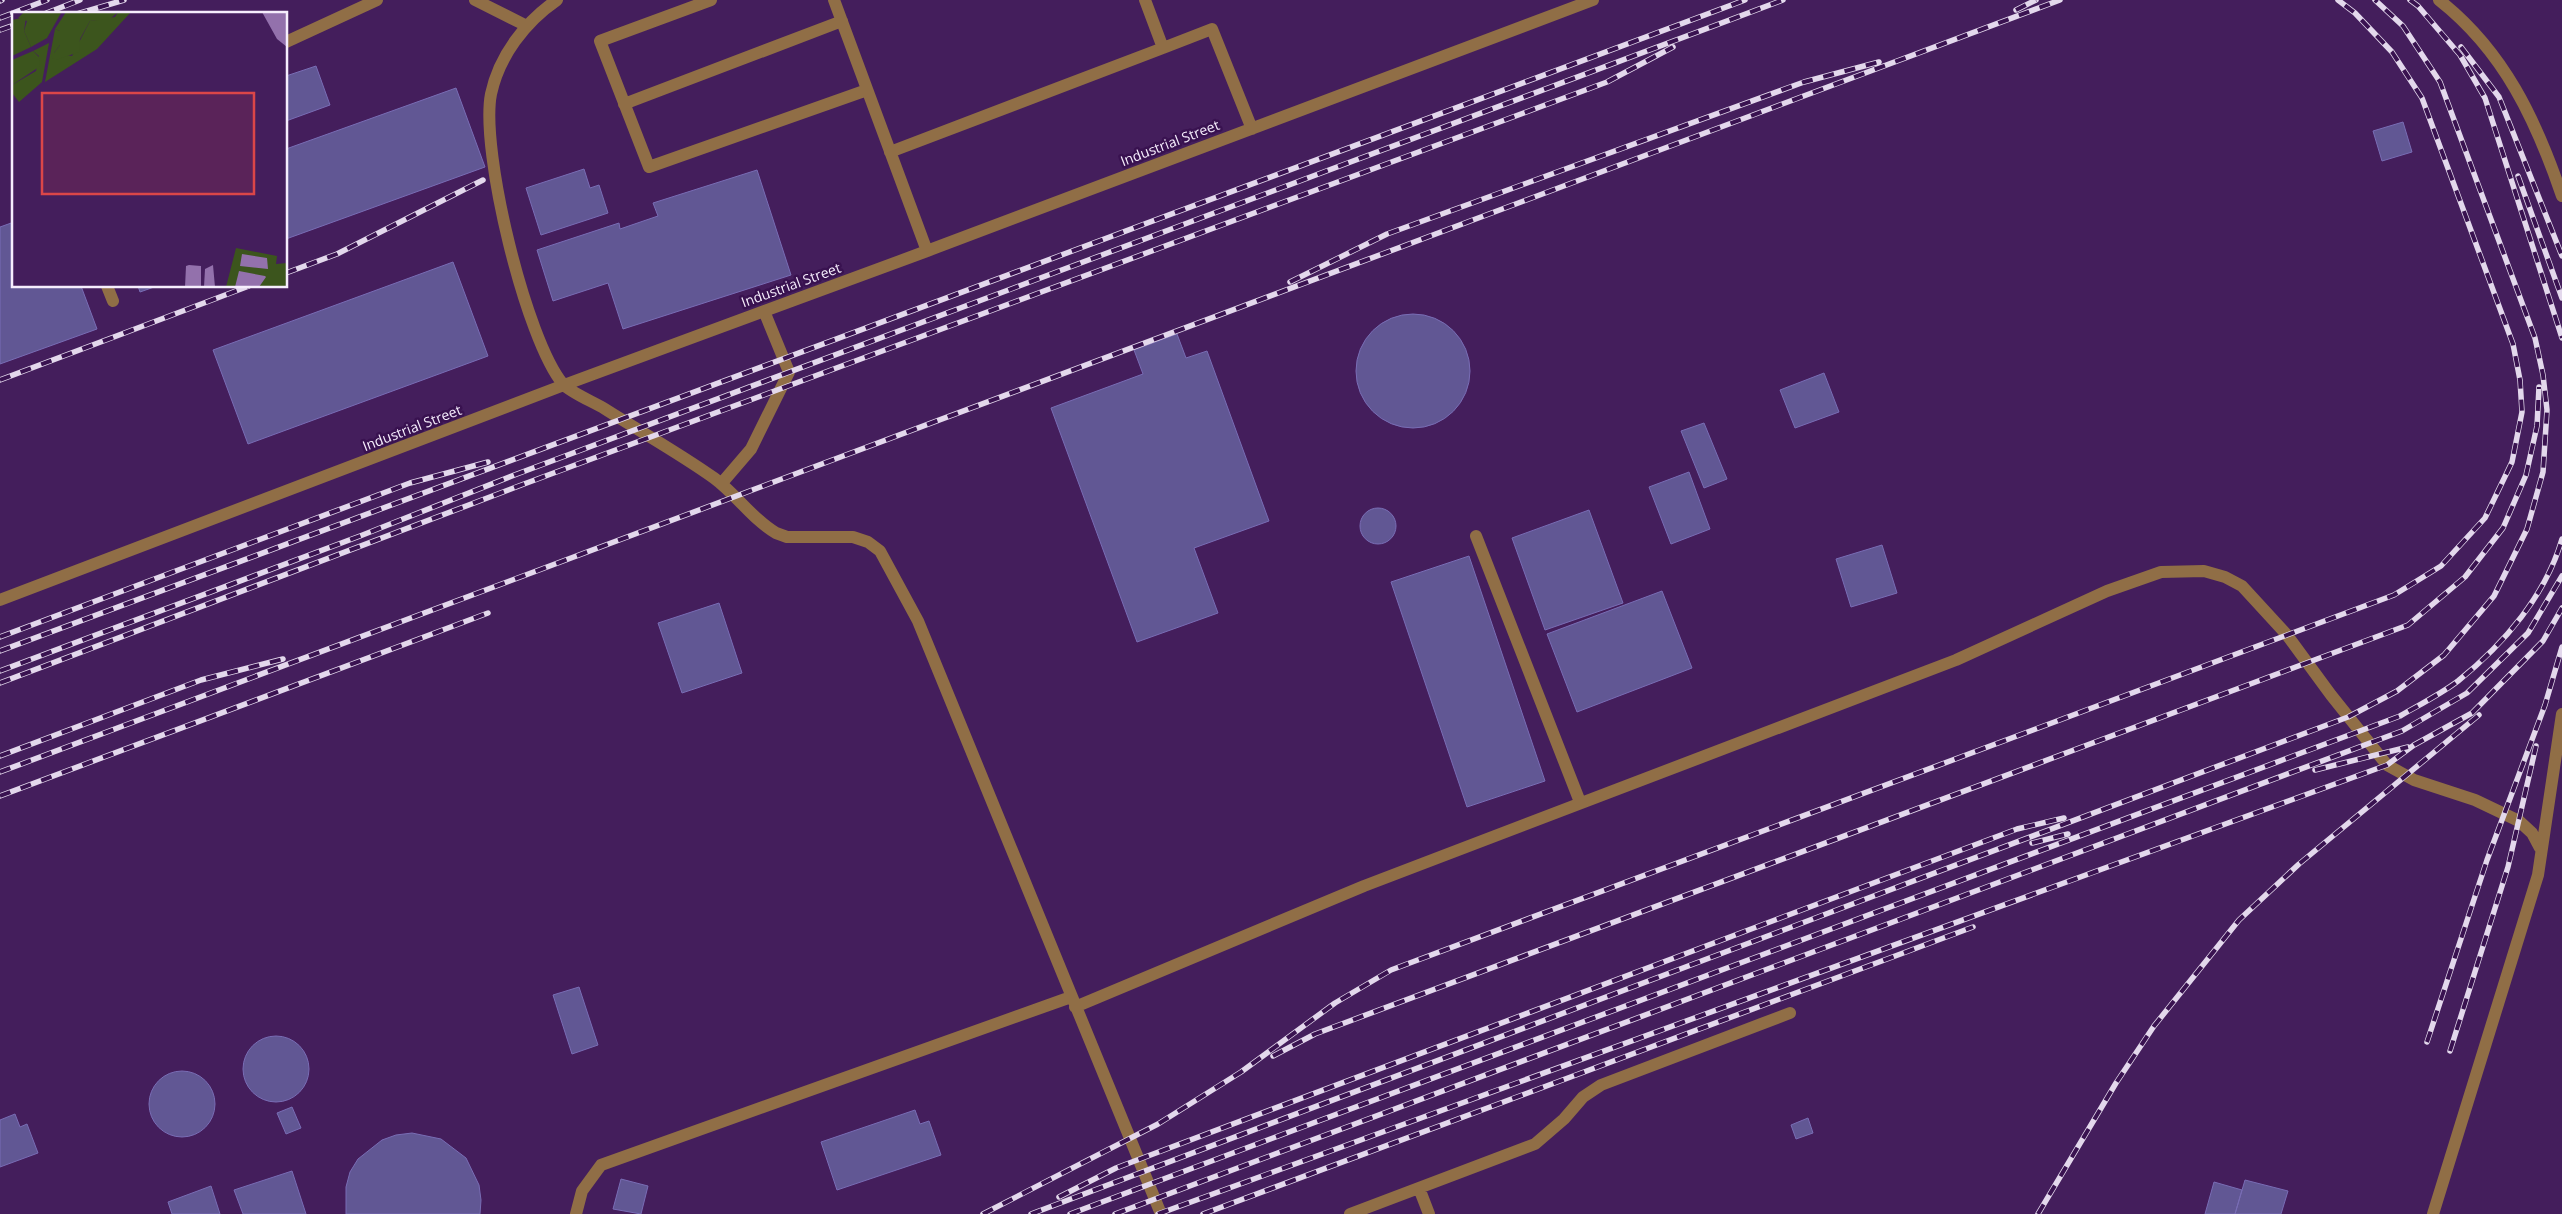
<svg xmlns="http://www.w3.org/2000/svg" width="2562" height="1214" font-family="'Open Sans',sans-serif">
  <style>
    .building { fill: #615794; stroke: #796db5 }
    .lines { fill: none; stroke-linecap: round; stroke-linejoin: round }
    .minor { stroke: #906e46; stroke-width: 12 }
    .rail-casing { stroke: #e3d8ec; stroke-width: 5.5 }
    .rail { stroke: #391250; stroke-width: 4; stroke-dasharray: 11; stroke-linecap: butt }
    .labels { text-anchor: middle; stroke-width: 5; stroke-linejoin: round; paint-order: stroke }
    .street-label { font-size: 14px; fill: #f6eefd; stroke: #391250 }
    .view { fill: #db4648; fill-opacity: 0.15; stroke: #db4648; stroke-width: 2.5 }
    .inset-edge { fill: none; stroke: #f6eefd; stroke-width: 2.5 }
  </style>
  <rect width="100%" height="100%" fill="#441e5c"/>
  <path class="building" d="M 316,66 L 330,105 L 286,121 L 286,76 Z
    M 456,88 L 485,167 L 286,239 L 286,149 Z
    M 2403,122 L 2412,152 L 2382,161 L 2373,131 Z
    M 584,169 L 590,188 L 599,185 L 608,213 L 541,235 L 526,188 Z
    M 757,170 L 791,275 L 623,329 L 608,283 L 553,301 L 537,250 L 619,223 L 620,229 L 658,216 L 653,203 Z
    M 14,222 L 14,286 L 81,286 L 97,329 L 0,364 L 0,227 Z
    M 453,262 L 488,356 L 248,444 L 213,350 Z
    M 138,286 L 157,286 L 140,292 Z
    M1356 371a57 57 0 1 1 114 0a57 57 0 1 1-114 0Z
    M 1177,334 L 1186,358 L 1207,351 L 1269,521 L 1194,548 L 1218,613 L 1137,642 L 1051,408 L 1143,374 L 1134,350 Z
    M 1824,373 L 1839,412 L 1795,428 L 1780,390 Z
    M 1704,423 L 1727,479 L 1704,488 L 1681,431 Z
    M 1689,472 L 1710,529 L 1671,544 L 1649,487 Z
    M1360 526a18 18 0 1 1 36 0a18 18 0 1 1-36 0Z
    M 1589,510 L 1623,603 L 1545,630 L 1512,538 Z
    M 1882,545 L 1897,593 L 1851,607 L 1836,559 Z
    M 1469,556 L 1545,781 L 1467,807 L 1391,582 Z
    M 1662,591 L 1692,668 L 1577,712 L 1547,634 Z
    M 719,603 L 742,673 L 682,693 L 658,623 Z
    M 579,987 L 598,1045 L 572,1054 L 553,995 Z
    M243 1069a33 33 0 1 1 66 0a33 33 0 1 1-66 0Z
    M149 1104a33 33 0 1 1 66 0a33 33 0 1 1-66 0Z
    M 292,1107 L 301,1128 L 286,1134 L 277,1113 Z
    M 915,1110 L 920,1124 L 929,1121 L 941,1155 L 837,1190 L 821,1142 Z
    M 15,1114 L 20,1127 L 27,1124 L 38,1153 L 0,1167 L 0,1120 Z
    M 1808,1118 L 1813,1133 L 1796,1139 L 1791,1125 Z
    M 412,1133 L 441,1139 L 466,1158 L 479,1185 L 481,1200 L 480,1214 L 346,1214 L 346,1187 L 350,1172 L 358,1159 L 382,1140 L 396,1135 Z
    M 292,1171 L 306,1214 L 243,1214 L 234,1190 Z
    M 621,1179 L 648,1186 L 641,1214 L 613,1209 Z
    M 2245,1180 L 2288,1191 L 2281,1214 L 2235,1214 Z
    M 2214,1182 L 2242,1190 L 2235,1214 L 2205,1214 Z
    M 211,1186 L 220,1214 L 172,1214 L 168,1202 Z"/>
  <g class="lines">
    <path class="minor" d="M 475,0 L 527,26
      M 557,0 C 525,22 499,56 491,94 C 480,150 526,340 563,384 C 571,393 594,402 605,409 C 641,432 679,453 714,478 C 736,494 752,519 776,533 L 787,537 L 853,537 L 868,542 L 880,551 L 918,621 L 1161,1214
      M 711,0 L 600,41 L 649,167 L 867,90
      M 834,0 L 927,251
      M 2439,0 C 2504,51 2536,120 2562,196
      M 286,42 L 377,0
      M 1163,48 L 1212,29 L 1252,129
      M 624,104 L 842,21
      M 890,152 L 1163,48 L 1145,0
      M 107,286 L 113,301
      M 721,484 L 751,449 L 789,372 L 764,311
      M 1476,536 L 1580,802
      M 0,600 L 564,385 L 927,251 L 1593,0
      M 1075,1007 L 1364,886 L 1956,660 L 2107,591 L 2161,572 L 2204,571 L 2225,577 L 2242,586 L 2287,635 L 2331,695 L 2387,765 L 2414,780 L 2475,800 L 2519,821 L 2532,833 L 2540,848
      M 1419,1188 L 1429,1214
      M 576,1214 L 582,1191 L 601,1165 L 1071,997
      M 1350,1214 L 1535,1144 L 1564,1119 L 1583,1097 L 1601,1085 L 1790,1013
      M 2433,1214 L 2538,875 L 2562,714"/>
    <g class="rail-casing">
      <path id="rail" d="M 2410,0 L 2418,6 L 2460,55 L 2485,98 L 2562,338
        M 0,1 L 2,0
        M 2016,10 L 2036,0
        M 44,14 L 80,0
        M 77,14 L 124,0
        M 0,18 L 47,0
        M 0,30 L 14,25
        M 2461,47 L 2499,97 L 2562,256
        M 2518,176 L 2562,298
        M 286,273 L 337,254 L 483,180
        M 1290,282 L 1387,234 L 1804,82 L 1879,62
        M 0,380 L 249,286
        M 0,637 L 410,483 L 488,462
        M 0,651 L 1745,0
        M 0,671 L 360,536 L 517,474 L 1783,0
        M 0,683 L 524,484 L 1607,82 L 1673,47
        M 0,756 L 201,680 L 283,659
        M 2315,770 L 2408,747
        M 0,772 L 2060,0
        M 0,796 L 488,613
        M 2032,843 L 2068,834
        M 2427,1042 L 2487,860 L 2545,705 L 2562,647
        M 2450,1051 L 2508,867 L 2536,746
        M 1273,1056 L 1315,1034 L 2408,625 L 2465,577 L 2503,528 L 2526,475 L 2537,426 L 2539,387
        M 1059,1197 L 1116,1168 L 2017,829 L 2064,818
        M 983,1214 L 1158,1124 L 1241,1072 L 1335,1003 L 1391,970 L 2394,595 L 2441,566 L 2485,518 L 2512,462 L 2522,412 L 2520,380 L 2513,344 L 2422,98 L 2392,52 L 2355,13 L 2338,0
        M 1031,1214 L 2348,717 L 2397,691 L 2444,655 L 2494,596 L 2527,529 L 2543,472 L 2547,410 L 2543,375 L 2535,338 L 2440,82 L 2403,26 L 2375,0
        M 1070,1214 L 2400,716 C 2419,705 2441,694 2458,681 C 2504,644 2546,595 2562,539
        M 1115,1214 L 2402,731 L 2467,693 L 2528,633 L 2562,576
        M 1158,1214 L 2387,765 L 2414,745 L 2472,713 L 2543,641 L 2562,608
        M 1203,1214 L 1973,927
        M 2038,1214 L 2116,1083 L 2154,1026 L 2239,920 L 2299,864 L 2479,715"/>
    </g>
    <use href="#rail" class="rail"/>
  </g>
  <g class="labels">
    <g class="street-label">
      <text transform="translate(1170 143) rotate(-21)" y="5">Industrial Street</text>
      <text transform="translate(791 285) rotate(-20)" y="5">Industrial Street</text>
      <text transform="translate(412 428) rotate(-21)" y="5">Industrial Street</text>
    </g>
  </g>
  <g transform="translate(12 12)">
    <rect width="275" height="275" fill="#441e5c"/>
    <path d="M 12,0 L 48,0 L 49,1 L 35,26 L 19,35 L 12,19 L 15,9 L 6,6 ZM 106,0 L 119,0 L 85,37 L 33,70 L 43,17 L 48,19 L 48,33 L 42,41 L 60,44 L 78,9 L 103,5 ZM 37,31 L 30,70 L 7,90 L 0,81 L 0,73 L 24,59 L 27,44 L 21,39 ZM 224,236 L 265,244 L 264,252 L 275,251 L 275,275 L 214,275 Z" fill="#3c551d"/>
    <path d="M 54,0 L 106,0 L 98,7 L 78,9 L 68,27 L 67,40 L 44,48 L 39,45 L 48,33 L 48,19 L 43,17 ZM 14,5 L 12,19 L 19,35 L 0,44 L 0,8 ZM 21,39 L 28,46 L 27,55 L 0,73 L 0,48 Z" fill="#3c551d"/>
    <path d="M 250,0 L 275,0 L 275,35 L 265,27 ZM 230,242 L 255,246 L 256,257 L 228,254 ZM 177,253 L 189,254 L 189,275 L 173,275 L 174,254 ZM 201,253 L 203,275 L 192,275 L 193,257 ZM 227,259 L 253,264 L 254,265 L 247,275 L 223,275 Z" fill="#9371ac"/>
    <path class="view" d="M 30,81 L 242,81 L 242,182 L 30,182 Z"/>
    <rect width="275" height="275" class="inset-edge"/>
  </g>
</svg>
